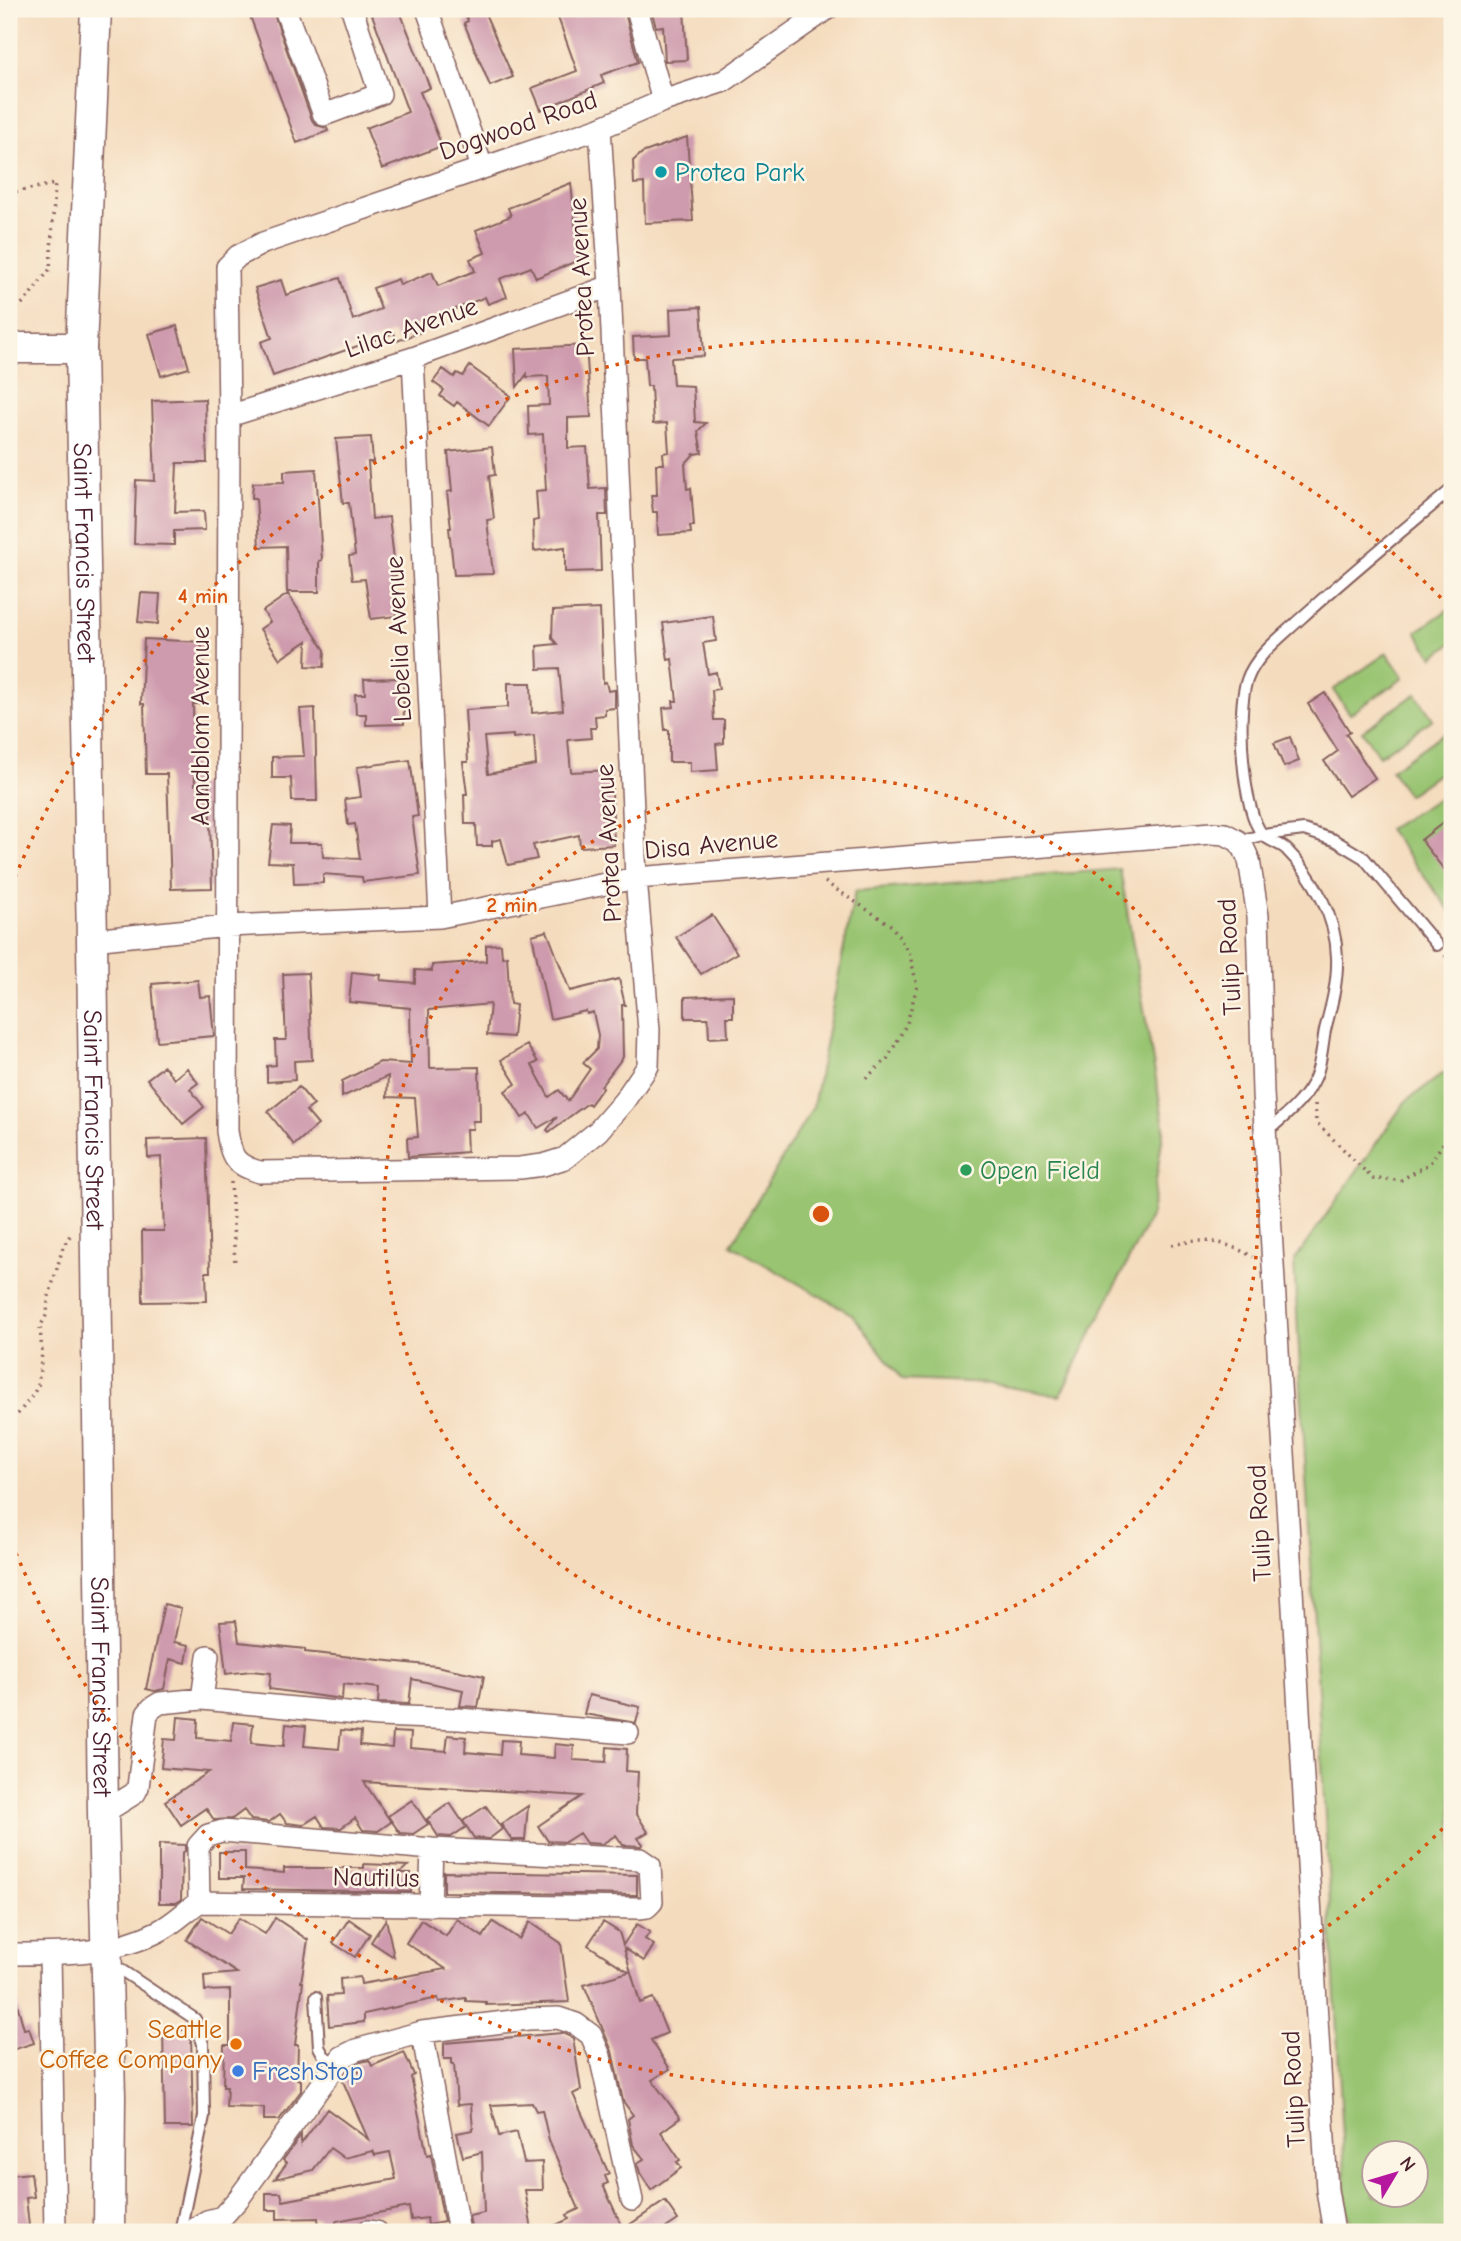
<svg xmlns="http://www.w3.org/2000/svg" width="1461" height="2241" font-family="'Comic Neue',sans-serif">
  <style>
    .green { fill: #99c572; stroke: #72724e; stroke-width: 2; fill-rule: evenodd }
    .building { fill: #ce9aad; fill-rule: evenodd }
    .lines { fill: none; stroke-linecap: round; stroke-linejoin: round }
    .lane-casing { stroke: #86615e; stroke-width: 14 }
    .street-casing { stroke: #86615e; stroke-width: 24 }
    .secondary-casing { stroke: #86615e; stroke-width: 33 }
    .path { stroke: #86615e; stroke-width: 3.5; stroke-dasharray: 2 5; stroke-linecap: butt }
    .lane { stroke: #fff; stroke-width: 10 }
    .street { stroke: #fff; stroke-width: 21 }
    .secondary { stroke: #fff; stroke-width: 30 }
    .ring { fill: none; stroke: #d8530f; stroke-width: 3.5; stroke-dasharray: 3.5 7 }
    .culture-dot { fill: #0f9aa8; stroke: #fcf5e5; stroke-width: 2.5 }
    .leisure-dot { fill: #2e9e5b; stroke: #fcf5e5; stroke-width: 2.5 }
    .food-dot { fill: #e8710a; stroke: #fcf5e5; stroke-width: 2.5 }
    .shop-dot { fill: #3f7fe0; stroke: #fcf5e5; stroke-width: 2.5 }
    .labels { text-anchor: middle; stroke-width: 5; stroke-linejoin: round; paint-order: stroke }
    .street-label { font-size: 26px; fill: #4a1f2b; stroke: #fcf5e5 }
    .culture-label { font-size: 26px; fill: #0d838f; stroke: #fcf5e5; text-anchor: start }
    .leisure-label { font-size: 26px; fill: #27864d; stroke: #fcf5e5; text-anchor: start }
    .food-label { font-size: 26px; fill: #c56008; stroke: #fcf5e5; text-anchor: end }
    .shop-label { font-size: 26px; fill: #366cbe; stroke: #fcf5e5; text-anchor: start }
    .centre { fill: #d8530f; stroke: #fcf5e5; stroke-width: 3.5 }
    .ring-label { font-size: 21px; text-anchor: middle; font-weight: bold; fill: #d8530f; stroke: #fcf5e5; stroke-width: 5; stroke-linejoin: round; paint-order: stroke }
  </style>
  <rect width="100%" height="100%" fill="#fcf5e5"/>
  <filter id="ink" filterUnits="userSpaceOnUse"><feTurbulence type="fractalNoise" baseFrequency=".0143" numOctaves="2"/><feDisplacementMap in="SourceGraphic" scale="14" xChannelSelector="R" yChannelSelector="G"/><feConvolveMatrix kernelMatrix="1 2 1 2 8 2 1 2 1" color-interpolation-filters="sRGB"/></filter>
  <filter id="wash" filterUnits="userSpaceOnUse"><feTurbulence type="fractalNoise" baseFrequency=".00686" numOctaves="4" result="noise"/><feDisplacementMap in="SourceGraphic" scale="28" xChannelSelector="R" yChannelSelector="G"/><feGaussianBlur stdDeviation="1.57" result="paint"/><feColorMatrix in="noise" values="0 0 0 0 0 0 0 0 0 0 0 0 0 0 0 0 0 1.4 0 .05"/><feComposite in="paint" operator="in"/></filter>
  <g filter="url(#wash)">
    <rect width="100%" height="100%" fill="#f4dbbd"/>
    <path class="green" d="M 1452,607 L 1452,643 L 1433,657 L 1416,632 Z
      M 1387,653 L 1404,678 L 1350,714 L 1333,690 Z
      M 1416,694 L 1433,719 L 1379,756 L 1362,731 Z
      M 1444,733 L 1452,745 L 1452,764 L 1408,795 L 1391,770 Z
      M 1452,790 L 1452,913 L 1388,829 Z
      M 1120,869 L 1164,1126 L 1151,1215 L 1060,1396 L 993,1384 L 902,1380 L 853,1315 L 731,1245 L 813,1107 L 855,891 Z
      M 1452,1067 L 1452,2232 L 1355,2232 L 1347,2211 L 1294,1261 L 1405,1102 ZM 1374,2154 L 1416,2154 L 1416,2196 L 1374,2196 Z"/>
    <g id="blocks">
      <path class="building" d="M 268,9 L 272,9 L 312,120 L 316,125 L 327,128 L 328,131 L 297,143 L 250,16 Z
        M 370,9 L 399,9 L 430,88 L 420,92 L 442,146 L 382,169 L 366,128 L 408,112 Z
        M 463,9 L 483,9 L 513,77 L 490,86 L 464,23 L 468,21 Z
        M 555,9 L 624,9 L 638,62 L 601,75 L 604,83 L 541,110 L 532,88 L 577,71 Z
        M 651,9 L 684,9 L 687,60 L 665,61 L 663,26 L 656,27 Z
        M 687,137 L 693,221 L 645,223 L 644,183 L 634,184 L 633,161 L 642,153 Z
        M 571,183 L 579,260 L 536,278 L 531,267 L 500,279 L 507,297 L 488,304 L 485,297 L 416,325 L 419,333 L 397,341 L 394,333 L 273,376 L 261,342 L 272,338 L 255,288 L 281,280 L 286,295 L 340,278 L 353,320 L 381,309 L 373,288 L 398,279 L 400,285 L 432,272 L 438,286 L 475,271 L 470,259 L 485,253 L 476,230 L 511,216 L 508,208 Z
        M 701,307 L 704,356 L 671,358 L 673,385 L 693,386 L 695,422 L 706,423 L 698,431 L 702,453 L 694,454 L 685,464 L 687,489 L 691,488 L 694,526 L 690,526 L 691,533 L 658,535 L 657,512 L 653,512 L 651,495 L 657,495 L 656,464 L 664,464 L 663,453 L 669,452 L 667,423 L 653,424 L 651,386 L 647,386 L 645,358 L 634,358 L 633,337 L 671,335 L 670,309 Z
        M 177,326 L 189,368 L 161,376 L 149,334 Z
        M 586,345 L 591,417 L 568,418 L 568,448 L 587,447 L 590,489 L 606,488 L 607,515 L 599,515 L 601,571 L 565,572 L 565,547 L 534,551 L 533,521 L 538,520 L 536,491 L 546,490 L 543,434 L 529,435 L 528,406 L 549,405 L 548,376 L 527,377 L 527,374 L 517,387 L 515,349 Z
        M 470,366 L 511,396 L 489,426 L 457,402 L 454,406 L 440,396 L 444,390 L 433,382 L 443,369 L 454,377 L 457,373 L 463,376 Z
        M 205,399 L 207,463 L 177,463 L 175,512 L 204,511 L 205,530 L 174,531 L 174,545 L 134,544 L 136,480 L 155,481 L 152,401 Z
        M 371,437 L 373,462 L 368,462 L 372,519 L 389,517 L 396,576 L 391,576 L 397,616 L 371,619 L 365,579 L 352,580 L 349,556 L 355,555 L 349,503 L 343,503 L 336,439 Z
        M 492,447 L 495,475 L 489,476 L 494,519 L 487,520 L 493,574 L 454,575 L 449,528 L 451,528 L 447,492 L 452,491 L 448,452 Z
        M 316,469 L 322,560 L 319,561 L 319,592 L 287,592 L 286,546 L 259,547 L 256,498 L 252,498 L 253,483 L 284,482 L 284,471 Z
        M 141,593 L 160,594 L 158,624 L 138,622 Z
        M 288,594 L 325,650 L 324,667 L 306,666 L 307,641 L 280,659 L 260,629 L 270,622 L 263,611 Z
        M 600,609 L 603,683 L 606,682 L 608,691 L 615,690 L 615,708 L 605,709 L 605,715 L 595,716 L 596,728 L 590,728 L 591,738 L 568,740 L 571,772 L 611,770 L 614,845 L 580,847 L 579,835 L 533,845 L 537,859 L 508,865 L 501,839 L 492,841 L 492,846 L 477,846 L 476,824 L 465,824 L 464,794 L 467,794 L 463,762 L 468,762 L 465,710 L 508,707 L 508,683 L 531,683 L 532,713 L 563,710 L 559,668 L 538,669 L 537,646 L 557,644 L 552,638 L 553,611 ZM 513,735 L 513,738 L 534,736 L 536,765 L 488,774 L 484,737 Z
        M 713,616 L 716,641 L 703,643 L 708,674 L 716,672 L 719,689 L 712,690 L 714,720 L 724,720 L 724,743 L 716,744 L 718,770 L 690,772 L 690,762 L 669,762 L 669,730 L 665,730 L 663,708 L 674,707 L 673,701 L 677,701 L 672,659 L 668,660 L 663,623 Z
        M 144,639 L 202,642 L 200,670 L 198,670 L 199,704 L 193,704 L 195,785 L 209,785 L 212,888 L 171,889 L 167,774 L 146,774 L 144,704 L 141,704 Z
        M 403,678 L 404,724 L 366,725 L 366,714 L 356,714 L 355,694 L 365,694 L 364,679 Z
        M 1325,693 L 1350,732 L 1346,734 L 1375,778 L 1348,796 L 1324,761 L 1338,751 L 1308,704 Z
        M 315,708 L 317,801 L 292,801 L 291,778 L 272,778 L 272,757 L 304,756 L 300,709 Z
        M 1290,737 L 1299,761 L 1284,767 L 1274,743 Z
        M 410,760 L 418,816 L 412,817 L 420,875 L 363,882 L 362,877 L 323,874 L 323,883 L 294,884 L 293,863 L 268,862 L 273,825 L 290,826 L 289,843 L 322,843 L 323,857 L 360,859 L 355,824 L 348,825 L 345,799 L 361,797 L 357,767 Z
        M 1444,822 L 1452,833 L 1452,880 L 1421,840 Z
        M 712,915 L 737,953 L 701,974 L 676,937 Z
        M 547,931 L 570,991 L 619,979 L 625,1005 L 622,1005 L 623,1057 L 601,1086 L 603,1087 L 590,1105 L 588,1103 L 549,1132 L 547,1130 L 557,1117 L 538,1128 L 529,1114 L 522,1118 L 505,1091 L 516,1084 L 501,1060 L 527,1045 L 538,1062 L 532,1065 L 549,1097 L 559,1090 L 568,1101 L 590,1069 L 583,1063 L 597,1049 L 598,1035 L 593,1012 L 587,1014 L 586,1011 L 550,1019 L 532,935 Z
        M 501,944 L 502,957 L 507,956 L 510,1004 L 516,1005 L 513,1037 L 487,1035 L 490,1004 L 429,1010 L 430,1068 L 479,1067 L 480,1121 L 472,1121 L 473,1129 L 466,1129 L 467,1152 L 408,1157 L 407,1138 L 418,1137 L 415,1098 L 387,1097 L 388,1076 L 342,1097 L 342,1081 L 380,1062 L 411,1064 L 410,1008 L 349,1002 L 352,972 L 381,975 L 380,980 L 415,983 L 415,970 L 432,971 L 432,965 L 486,961 L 486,945 Z
        M 308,973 L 312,1060 L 294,1061 L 295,1080 L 267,1082 L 267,1066 L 276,1065 L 275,1040 L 286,1040 L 283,974 Z
        M 198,980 L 200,997 L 210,996 L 214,1036 L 157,1041 L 152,984 Z
        M 733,995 L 733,1017 L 727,1017 L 728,1037 L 709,1038 L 708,1018 L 685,1018 L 685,997 Z
        M 164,1066 L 174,1079 L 187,1068 L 198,1083 L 190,1089 L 204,1107 L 183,1124 L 147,1079 Z
        M 299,1087 L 314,1105 L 306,1111 L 318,1125 L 294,1145 L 268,1112 Z
        M 206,1138 L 210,1272 L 206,1272 L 207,1301 L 143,1302 L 142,1231 L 164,1231 L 161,1157 L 148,1158 L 147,1140 Z
        M 164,1604 L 181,1608 L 174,1642 L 189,1645 L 186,1663 L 170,1659 L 164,1689 L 155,1691 L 146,1689 Z
        M 236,1621 L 239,1642 L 305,1649 L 305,1652 L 436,1666 L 484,1676 L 478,1707 L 460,1706 L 463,1690 L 412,1679 L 409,1704 L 378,1703 L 379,1688 L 343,1684 L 342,1699 L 269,1689 L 271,1673 L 251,1671 L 226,1674 L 220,1622 Z
        M 589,1695 L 640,1707 L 636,1723 L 584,1714 Z
        M 178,1717 L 198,1719 L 197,1738 L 231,1741 L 233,1722 L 253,1724 L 251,1743 L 284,1746 L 286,1724 L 306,1726 L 304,1746 L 339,1749 L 341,1730 L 361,1732 L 360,1745 L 392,1748 L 393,1732 L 411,1733 L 410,1748 L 446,1751 L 448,1735 L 466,1737 L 465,1752 L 500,1755 L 501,1740 L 519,1741 L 518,1755 L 554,1758 L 555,1744 L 574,1746 L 573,1760 L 606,1762 L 607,1747 L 627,1749 L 626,1771 L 638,1772 L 636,1813 L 648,1832 L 638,1838 L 643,1844 L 641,1846 L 623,1845 L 616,1835 L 602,1844 L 586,1843 L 579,1833 L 565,1842 L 548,1841 L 538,1826 L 582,1796 L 364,1782 L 391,1822 L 378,1831 L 363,1830 L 355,1818 L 341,1828 L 324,1827 L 317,1816 L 303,1825 L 287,1823 L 280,1814 L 269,1822 L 251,1820 L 244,1810 L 232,1819 L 214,1820 L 206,1808 L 181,1825 L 165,1801 L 209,1772 L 161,1768 L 164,1739 L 176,1740 Z
        M 412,1800 L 428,1824 L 413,1834 L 400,1833 L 388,1816 Z
        M 450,1803 L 466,1827 L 451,1837 L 438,1836 L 427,1819 Z
        M 486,1806 L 502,1829 L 489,1839 L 474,1838 L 463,1821 Z
        M 528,1806 L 525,1840 L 512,1840 L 501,1824 Z
        M 159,1844 L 185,1845 L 185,1851 L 182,1853 L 181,1900 L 176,1903 L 159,1903 Z
        M 219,1852 L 245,1852 L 245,1870 L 284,1873 L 284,1868 L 364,1868 L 364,1864 L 408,1866 L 399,1873 L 411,1873 L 411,1892 L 243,1889 L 244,1878 L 219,1878 Z
        M 444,1872 L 637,1875 L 637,1895 L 444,1892 Z
        M 202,1917 L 228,1934 L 239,1918 L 265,1934 L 275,1918 L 308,1940 L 301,1982 L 303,1982 L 295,2045 L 298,2045 L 297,2079 L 301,2080 L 301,2091 L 279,2120 L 264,2120 L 264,2108 L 226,2107 L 227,2087 L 223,2087 L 224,2045 L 230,2045 L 230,1990 L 205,1991 L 204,1976 L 237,1973 L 187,1940 Z
        M 349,1919 L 370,1934 L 355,1957 L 333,1943 Z
        M 386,1919 L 394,1957 L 371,1942 Z
        M 457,1919 L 483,1937 L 493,1922 L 519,1939 L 530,1922 L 561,1943 L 569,2002 L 486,2005 L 486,2002 L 466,2001 L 466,1998 L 439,2002 L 438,1998 L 364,2014 L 364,2022 L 329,2026 L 327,1996 L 341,1995 L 340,1979 L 360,1977 L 361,1984 L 446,1969 L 406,1943 L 421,1920 L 446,1936 Z
        M 603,1922 L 619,1932 L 623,1945 L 637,1924 L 650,1932 L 645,1939 L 654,1945 L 644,1961 L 624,1948 L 640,2003 L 653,1998 L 667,2033 L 651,2040 L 670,2069 L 652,2080 L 680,2118 L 661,2132 L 680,2160 L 677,2162 L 681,2168 L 651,2190 L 640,2173 L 637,2163 L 644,2159 L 633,2145 L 628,2119 L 633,2115 L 623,2101 L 612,2051 L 584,1985 L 629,1972 L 588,1945 Z
        M 13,1989 L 24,2029 L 29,2028 L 34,2043 L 9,2051 L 9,1990 Z
        M 163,2030 L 190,2030 L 191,2034 L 193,2127 L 165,2127 Z
        M 562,2033 L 573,2038 L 581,2090 L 573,2094 L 609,2174 L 605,2176 L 608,2183 L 603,2185 L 623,2229 L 665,2201 L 678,2220 L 660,2232 L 541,2232 L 569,2219 L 567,2215 L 579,2209 L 549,2141 L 542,2110 L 536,2111 L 532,2103 L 491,2105 L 499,2136 L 517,2132 L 524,2163 L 542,2162 L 543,2190 L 525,2190 L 532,2230 L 472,2232 L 469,2216 L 484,2213 L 482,2152 L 463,2157 L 457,2133 L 473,2130 L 471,2104 L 457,2105 L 454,2064 L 452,2064 L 452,2059 L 444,2059 L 444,2043 Z
        M 404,2052 L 414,2075 L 411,2077 L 427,2155 L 431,2154 L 444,2222 L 428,2225 L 427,2218 L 411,2220 L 409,2207 L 336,2221 L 336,2226 L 319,2226 L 318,2218 L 277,2219 L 277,2210 L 266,2210 L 266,2193 L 281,2193 L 283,2201 L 396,2179 L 390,2152 L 375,2155 L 373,2151 L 344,2158 L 330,2148 L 313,2170 L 275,2179 L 287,2163 L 283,2160 L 301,2135 L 301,2144 L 327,2109 L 368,2139 L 342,2079 L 359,2072 L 356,2065 L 361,2062 L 369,2060 L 372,2066 Z
        M 31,2173 L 34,2197 L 26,2198 L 29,2226 L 9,2228 L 9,2175 Z"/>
    </g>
  </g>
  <g filter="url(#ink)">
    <use href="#blocks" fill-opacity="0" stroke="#86615e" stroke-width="2"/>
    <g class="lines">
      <g class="lane-casing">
        <path id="lane" d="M 1238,841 L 1263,835 L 1304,830 L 1334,840 L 1364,858 L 1437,945
          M 1266,1132 C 1283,1118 1303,1102 1313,1082 C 1321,1068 1322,1046 1325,1030 C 1331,1007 1338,982 1337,957 C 1336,917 1314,877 1286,849 C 1279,843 1269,841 1263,835 C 1242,813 1236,709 1247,680 C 1255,656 1281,637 1299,620 C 1348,575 1401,532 1452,489
          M 112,1964 L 195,2019 L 203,2044 L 204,2116 L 180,2232
          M 316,1997 L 319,2047 L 324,2056 L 333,2062 L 339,2059"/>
      </g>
      <g class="street-casing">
        <path id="street" d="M 285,9 L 324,115 L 380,94 L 352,9
          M 427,9 L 482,167
          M 637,9 L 663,101
          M 600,128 L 610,286 L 636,878 L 649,1030 L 648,1066 L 624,1101 L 598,1131 L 565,1158 L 543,1165 L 520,1168 L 260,1172 C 234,1165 231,1157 227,1131 L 229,416 L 227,267 L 238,256 L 263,243 L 600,128 L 663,101 L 724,81 L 827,9
          M 413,358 L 440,917
          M 229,416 L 413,358 L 610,286
          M 92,940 L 227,926 L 440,917 L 636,878 L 1212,833 L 1225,834 L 1238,841 L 1244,849 L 1249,860 L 1258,916 L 1263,1093 L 1327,2190 L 1334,2232
          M 202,1699 L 208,1656
          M 103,1813 L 135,1793 L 138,1787 L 147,1714 L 152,1708 L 160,1703 L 202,1699 L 378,1716 L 459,1719 L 628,1733
          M 430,1906 L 432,1849
          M 9,1954 C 60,1954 112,1955 159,1931 C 173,1924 186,1911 199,1902 L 639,1908 L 647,1907 L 652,1902 L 650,1866 L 640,1859 L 432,1849 L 222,1831 L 208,1835 L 198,1846 L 199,1902
          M 50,1954 L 55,2232
          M 422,2032 L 528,2019 L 558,2018 L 576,2024 L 591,2035 L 600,2056 L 632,2200
          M 367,2231 L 376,2232
          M 195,2232 L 195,2228 L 207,2221 L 222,2217 L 239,2198 L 342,2057 L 356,2050 L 422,2032 L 459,2232"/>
      </g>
      <g class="secondary-casing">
        <g id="secondary">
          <path id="s1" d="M 96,9 L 81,348 L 92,940 L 103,1813 L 110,2096 L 109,2232"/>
          <path d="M 9,348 L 81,348"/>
        </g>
      </g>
      <path class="path" d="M 9,193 L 55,184 L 50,269 L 26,300 L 9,316
        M 825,882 L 892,926 L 910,955 L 917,986 L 907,1023 L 888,1058 L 863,1081
        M 1445,955 L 1452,964
        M 1315,1104 L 1316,1122 L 1373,1179 L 1401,1180 L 1430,1163 L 1452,1130
        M 231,1182 L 235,1265
        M 1172,1245 C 1204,1237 1225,1241 1253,1257
        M 9,1425 L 33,1395 L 38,1385 L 42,1353 L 40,1327 L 47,1314 L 48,1300 L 63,1247 L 71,1234"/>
      <use href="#lane" class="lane"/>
      <use href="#street" class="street"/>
      <use href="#secondary" class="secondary"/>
    </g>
  </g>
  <g class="ring">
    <circle cx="821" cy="1214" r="437"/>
    <path d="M1450 1821A874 874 0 0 1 11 1541M11 887A874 874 0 0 1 1450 607"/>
  </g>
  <circle class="culture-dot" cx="661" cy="172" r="7"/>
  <circle class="leisure-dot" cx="966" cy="1170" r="7"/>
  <circle class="food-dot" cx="236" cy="2044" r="7"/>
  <circle class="shop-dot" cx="238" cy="2071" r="7"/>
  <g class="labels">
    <g class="street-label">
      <text transform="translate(518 125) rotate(-19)" y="9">Dogwood Road</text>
      <text transform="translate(581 277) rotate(-93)" y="9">Protea Avenue</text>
      <text transform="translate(411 327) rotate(-19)" y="9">Lilac Avenue</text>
      <text dy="9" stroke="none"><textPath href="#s1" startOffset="544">Saint Francis Street</textPath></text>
      <text transform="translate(398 639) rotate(-93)" y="9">Lobelia Avenue</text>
      <text transform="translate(200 726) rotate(-90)" y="9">Aandblom Avenue</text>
      <text transform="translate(608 843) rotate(-93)" y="9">Protea Avenue</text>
      <text transform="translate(711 844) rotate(-5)" y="9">Disa Avenue</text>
      <text transform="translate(1229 957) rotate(-93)" y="9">Tulip Road</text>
      <text dy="9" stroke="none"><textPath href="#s1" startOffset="1111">Saint Francis Street</textPath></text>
      <text transform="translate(1259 1523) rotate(-93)" y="9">Tulip Road</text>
      <text dy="9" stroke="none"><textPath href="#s1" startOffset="1678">Saint Francis Street</textPath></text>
      <text transform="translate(376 1877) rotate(1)" y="9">Nautilus</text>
      <text transform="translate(1293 2089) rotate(-93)" y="9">Tulip Road</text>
    </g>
    <g class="culture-label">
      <text x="675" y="181">Protea Park</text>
    </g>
    <g class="leisure-label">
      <text x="980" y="1179">Open Field</text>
    </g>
    <g class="food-label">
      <text x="222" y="2038">Seattle<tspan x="222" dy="30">Coffee Company</tspan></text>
    </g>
    <g class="shop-label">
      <text x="252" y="2080">FreshStop</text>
    </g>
  </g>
  <circle cx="821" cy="1214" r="10" class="centre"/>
  <g class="ring-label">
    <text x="203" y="603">4 min</text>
    <text x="512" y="912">2 min</text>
  </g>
  <rect width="1461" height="2241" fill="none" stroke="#fcf5e5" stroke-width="35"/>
  <g transform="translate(1395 2174) rotate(52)"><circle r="33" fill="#fcf5e5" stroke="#b59f9b" stroke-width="2"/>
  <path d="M0-5L12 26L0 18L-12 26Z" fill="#b5179e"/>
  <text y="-10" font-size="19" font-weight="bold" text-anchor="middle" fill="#4a1f2b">N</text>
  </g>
</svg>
